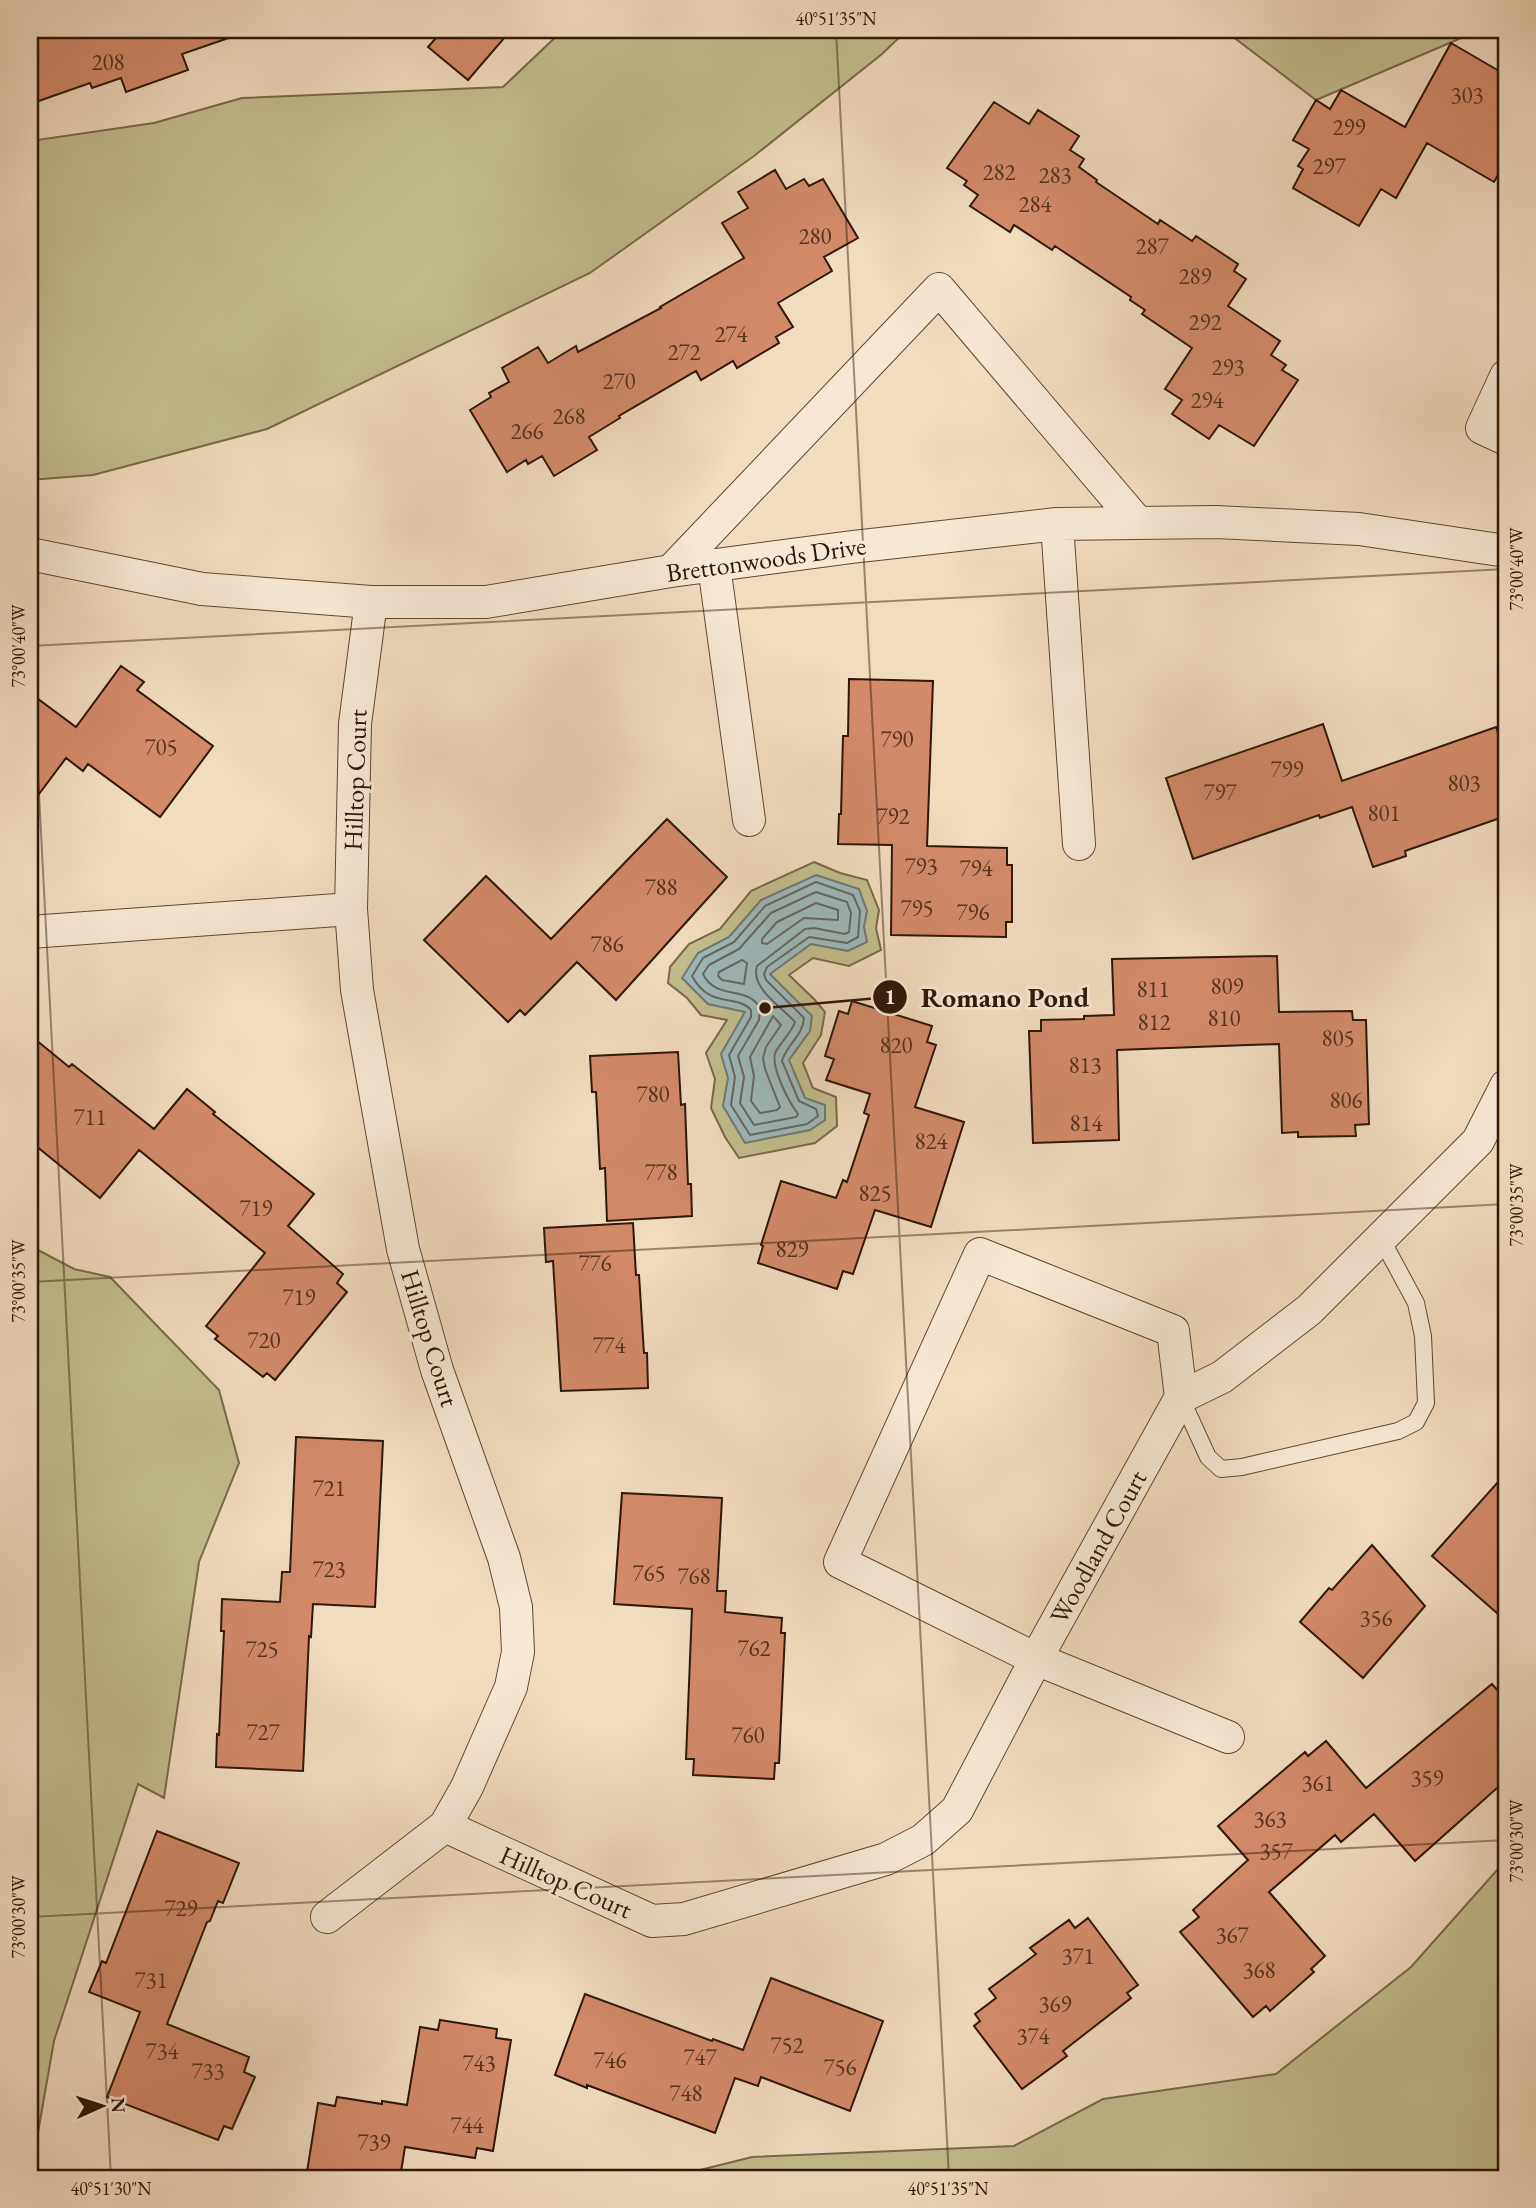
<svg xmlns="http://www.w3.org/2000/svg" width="1536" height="2208" font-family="'EB Garamond',serif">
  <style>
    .green { fill: #c2be8c; stroke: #786a4a; stroke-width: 2 }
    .water { fill: #9fb9bc; stroke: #727874; stroke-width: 2 }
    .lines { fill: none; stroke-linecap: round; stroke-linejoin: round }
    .shore { stroke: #666862; stroke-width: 2 }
    .building { fill: #d38a68; stroke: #2e1608; stroke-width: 2 }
    .lane-casing { stroke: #5f4836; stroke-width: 18 }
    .street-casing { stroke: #5f4836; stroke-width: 34 }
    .lane { stroke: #f6e8d5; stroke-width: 16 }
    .street { stroke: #f6e8d5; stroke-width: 32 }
    .ticks { fill: none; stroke: #2e1608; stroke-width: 2; stroke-opacity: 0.45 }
    .labels { text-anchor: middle; stroke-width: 6; stroke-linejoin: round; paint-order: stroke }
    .number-label { font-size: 23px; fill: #573320 }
    .street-label { font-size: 26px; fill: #2e1608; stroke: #f6e8d5 }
    .leader { fill: none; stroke: #2e1608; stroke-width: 2.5 }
    .callout-dot { fill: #2e1608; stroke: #f6e8d5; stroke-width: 2.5 }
    .mark-label { font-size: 21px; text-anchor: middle; font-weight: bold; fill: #fff }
    .callout-label { font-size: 28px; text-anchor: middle; font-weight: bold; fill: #2e1608; stroke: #f6e8d5; stroke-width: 6; stroke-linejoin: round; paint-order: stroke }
    .neatline { fill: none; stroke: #2e1608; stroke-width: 2.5 }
    .ticks-label { font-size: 18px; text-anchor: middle; fill: #2e1608 }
  </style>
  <rect width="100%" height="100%" fill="#f1dcbe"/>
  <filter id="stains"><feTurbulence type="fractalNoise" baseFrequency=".00286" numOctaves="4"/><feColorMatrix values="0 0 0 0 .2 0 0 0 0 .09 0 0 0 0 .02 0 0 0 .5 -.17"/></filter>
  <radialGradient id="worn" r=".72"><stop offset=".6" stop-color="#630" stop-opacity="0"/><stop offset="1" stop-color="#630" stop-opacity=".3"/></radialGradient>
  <path class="green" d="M 563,30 L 907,30 L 882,54 L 754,156 L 590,273 L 267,429 L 93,475 L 30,480 L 30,141 L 154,123 L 242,98 L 503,87 Z
    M 1224,30 L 1480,30 L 1316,100 Z
    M 814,862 L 840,873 L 867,880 L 879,910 L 876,928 L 881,950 L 849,966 L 813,958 L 789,975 L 814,999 L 825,1012 L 821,1035 L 803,1063 L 813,1088 L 836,1097 L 837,1126 L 815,1143 L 739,1158 L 725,1137 L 711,1108 L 715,1079 L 706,1053 L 727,1020 L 701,1015 L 687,998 L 668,983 L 670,967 L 689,944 L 720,929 L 751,891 Z
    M 36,1249 L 74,1269 L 110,1277 L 219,1390 L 239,1463 L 199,1562 L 164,1798 L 138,1784 L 54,2041 L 30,2178 L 30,1250 Z
    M 1506,1860 L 1506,2178 L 668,2178 L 752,2157 L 1014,2146 L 1103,2099 L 1276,2074 L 1411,1967 Z"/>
  <path class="water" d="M 816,875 L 859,889 L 867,911 L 864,927 L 867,942 L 848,951 L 811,944 L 770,974 L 812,1016 L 810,1031 L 789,1060 L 805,1098 L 825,1105 L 825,1120 L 810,1130 L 745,1143 L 723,1106 L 728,1078 L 721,1054 L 745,1012 L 708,1004 L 682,978 L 698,953 L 729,937 L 761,900 Z"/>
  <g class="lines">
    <path class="shore" d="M 816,882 L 853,895 L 860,911 L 858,937 L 847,943 L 809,937 L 767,967 L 764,974 L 766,980 L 804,1018 C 803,1036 786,1045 782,1061 L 799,1101 L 816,1109 L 818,1116 L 807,1124 L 750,1135 L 731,1105 L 735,1077 L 729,1055 L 751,1017 L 751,1010 C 738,994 709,1009 692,976 L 703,958 L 734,942 L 765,906 Z
      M 816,892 L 847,902 L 851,913 L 849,932 L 845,934 L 814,928 L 805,929 L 757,966 C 750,988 782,1007 795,1022 C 791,1033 782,1041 776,1051 C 769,1065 789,1102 798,1114 L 796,1117 L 754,1125 L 740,1103 L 744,1077 L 738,1056 L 759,1020 L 760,1008 C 748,985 716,1001 703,974 L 709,965 L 739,949 L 771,913 Z
      M 816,903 L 838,910 L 838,920 L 804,918 L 767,944 L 762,943 L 762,939 L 777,922 Z
      M 742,960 L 747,963 L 744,984 L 722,980 L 718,976 L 719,972 Z
      M 773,1016 L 781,1025 L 766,1047 L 763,1058 L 765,1069 L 780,1107 L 777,1110 L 760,1113 L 751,1101 L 754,1076 L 750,1057 Z"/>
  </g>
  <path class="building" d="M 30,30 L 239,30 L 240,34 L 182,54 L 188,70 L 126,92 L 121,78 L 92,88 L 90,83 L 30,104 Z
    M 443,30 L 511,30 L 468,80 L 428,47 Z
    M 1451,43 L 1506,75 L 1506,161 L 1494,182 L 1427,143 L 1396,198 L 1381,189 L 1359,226 L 1293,188 L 1303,169 L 1298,166 L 1309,149 L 1293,140 L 1316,100 L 1330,109 L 1341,90 L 1405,127 Z
    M 994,102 L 1029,124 L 1038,110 L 1079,136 L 1070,150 L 1084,159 L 1079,167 L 1097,180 L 1096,182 L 1158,224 L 1160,220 L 1192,241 L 1196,236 L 1238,264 L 1234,271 L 1246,279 L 1228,306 L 1280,341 L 1271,355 L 1286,365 L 1282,370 L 1298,380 L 1254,446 L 1219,425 L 1209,439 L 1172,414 L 1182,400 L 1165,389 L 1192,348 L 1142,314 L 1145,310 L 1130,300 L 1131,297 L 1055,246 L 1052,250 L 1014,225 L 1010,232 L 970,206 L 978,195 L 964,185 L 967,181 L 947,168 Z
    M 775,170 L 786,189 L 804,179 L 809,186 L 823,179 L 858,238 L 824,257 L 832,271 L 778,303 L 793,327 L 776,337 L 779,343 L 737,368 L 733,361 L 701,380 L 696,371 L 619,416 L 620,418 L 589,437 L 597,450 L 554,476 L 542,456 L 528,464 L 526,460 L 507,472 L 470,410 L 491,397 L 489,393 L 509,382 L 502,368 L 538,347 L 548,363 L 576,346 L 578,352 L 661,308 L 660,307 L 744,258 L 722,223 L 748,208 L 738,192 Z
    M 121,666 L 144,682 L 137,690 L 213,746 L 160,817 L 88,764 L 83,771 L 66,758 L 30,806 L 30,693 L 76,727 Z
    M 849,679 L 933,681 L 927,846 L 1007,848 L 1007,865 L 1012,865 L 1012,922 L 1006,922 L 1006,937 L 891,935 L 892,845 L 838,844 L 839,814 L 841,814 L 843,736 L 848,736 Z
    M 1323,724 L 1342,781 L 1496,727 L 1506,756 L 1506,816 L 1405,851 L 1406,856 L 1373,867 L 1352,807 L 1320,818 L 1319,815 L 1193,859 L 1166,778 Z
    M 667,819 L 727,877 L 616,1000 L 577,962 L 525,1015 L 520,1010 L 508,1022 L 424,940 L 486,876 L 551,939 Z
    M 1277,956 L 1279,1012 L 1352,1011 L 1353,1020 L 1366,1020 L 1369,1124 L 1355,1125 L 1356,1136 L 1298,1137 L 1298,1132 L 1282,1133 L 1279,1044 L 1248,1045 L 1117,1050 L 1119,1140 L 1033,1143 L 1029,1031 L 1041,1031 L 1041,1020 L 1084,1019 L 1084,1016 L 1114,1015 L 1112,959 Z
    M 852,1001 L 932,1026 L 927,1042 L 936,1045 L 915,1107 L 964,1122 L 931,1227 L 875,1210 L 853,1274 L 843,1271 L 837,1289 L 758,1263 L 763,1246 L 761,1245 L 781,1181 L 836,1198 L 843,1180 L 847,1182 L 869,1115 L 864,1113 L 870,1094 L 826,1080 L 834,1059 L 825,1056 L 839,1011 L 848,1014 Z
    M 30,1035 L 69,1067 L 72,1064 L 154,1129 L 187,1089 L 215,1112 L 213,1114 L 314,1194 L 288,1226 L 343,1274 L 337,1283 L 347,1292 L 275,1380 L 267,1373 L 263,1377 L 215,1339 L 218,1336 L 206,1326 L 265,1253 L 139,1150 L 100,1198 L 30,1141 Z
    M 678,1052 L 681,1105 L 685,1104 L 688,1184 L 691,1184 L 692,1216 L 607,1221 L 605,1168 L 600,1169 L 596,1092 L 592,1092 L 590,1056 Z
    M 633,1223 L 636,1275 L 639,1275 L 644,1353 L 647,1353 L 648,1388 L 561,1391 L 553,1261 L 546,1262 L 544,1228 Z
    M 296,1437 L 383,1441 L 375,1607 L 313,1604 L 311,1637 L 309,1636 L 303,1771 L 216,1767 L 217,1734 L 219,1735 L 224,1631 L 221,1631 L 222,1599 L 280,1602 L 282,1572 L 290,1572 Z
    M 1506,1473 L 1506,1621 L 1432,1556 Z
    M 622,1493 L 722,1498 L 717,1591 L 726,1591 L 725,1612 L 782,1618 L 781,1633 L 785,1633 L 779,1763 L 775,1763 L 774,1779 L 693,1775 L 694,1759 L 686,1759 L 692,1609 L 614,1604 Z
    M 1372,1545 L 1425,1606 L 1363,1678 L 1300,1622 L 1329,1588 L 1332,1590 Z
    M 1492,1684 L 1506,1700 L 1506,1780 L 1415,1861 L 1374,1814 L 1341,1842 L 1335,1835 L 1269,1892 L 1325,1956 L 1311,1969 L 1314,1972 L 1270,2011 L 1266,2006 L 1253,2017 L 1180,1932 L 1199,1917 L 1193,1910 L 1248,1860 L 1218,1826 L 1305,1752 L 1308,1756 L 1326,1741 L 1366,1788 Z
    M 157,1831 L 239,1863 L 223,1903 L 218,1901 L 210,1921 L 207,1922 L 167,2024 L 249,2057 L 244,2072 L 255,2077 L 232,2129 L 224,2126 L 218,2140 L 107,2097 L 140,2012 L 89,1992 L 102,1961 L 106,1963 Z
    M 1088,1918 L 1138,1985 L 1127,1993 L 1131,1998 L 1063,2051 L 1067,2056 L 1022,2089 L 974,2026 L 980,2021 L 975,2014 L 996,1998 L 989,1989 L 1036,1954 L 1030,1948 L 1069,1920 L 1075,1928 Z
    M 771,1978 L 883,2021 L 850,2111 L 761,2077 L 758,2086 L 735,2078 L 715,2133 L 587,2085 L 587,2088 L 555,2075 L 585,1994 L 712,2041 L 713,2039 L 743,2050 Z
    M 440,2020 L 497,2029 L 496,2038 L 511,2040 L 493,2151 L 477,2148 L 475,2158 L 405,2147 L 400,2178 L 306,2178 L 318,2103 L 335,2106 L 337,2097 L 382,2104 L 382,2101 L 407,2105 L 420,2027 L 438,2030 Z"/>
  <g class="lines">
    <g class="lane-casing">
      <path id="lane" d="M 1181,1398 L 1208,1457 L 1221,1469 L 1242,1467 L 1398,1431 L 1416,1422 L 1426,1403 L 1423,1336 L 1416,1303 L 1381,1238"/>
    </g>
    <g class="street-casing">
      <path id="street" d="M 1506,376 L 1482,428 L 1506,439
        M 1057,524 L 1079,844
        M 30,554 L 202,589 L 371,602 L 486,602 L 671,571 L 852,547 L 1057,524 L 1216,522 L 1359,529 L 1506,551
        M 714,566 L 749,820
        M 671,571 L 939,289 L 1138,523
        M 30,932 L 351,909
        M 1181,1397 L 1173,1331 L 980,1254 L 840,1562 L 1036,1659 L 1228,1737
        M 445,1826 L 652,1921 L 684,1919 L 886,1859 L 923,1840 L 957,1810 L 1036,1659 L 1181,1397 L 1222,1377 L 1309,1310 L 1478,1141 L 1506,1086
        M 327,1917 L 445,1826 L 467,1787 L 511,1687 L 518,1652 L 516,1607 L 504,1558 L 437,1370 L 403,1249 L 357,990 L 351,909 L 355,724 L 371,602"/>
    </g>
    <use href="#lane" class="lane"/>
    <use href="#street" class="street"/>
  </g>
  <path class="ticks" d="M 836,30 L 949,2178M 30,621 L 111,2178M 30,646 L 1506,569M 30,1282 L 1506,1204M 30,1917 L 1506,1840"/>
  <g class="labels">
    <g class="number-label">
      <text x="108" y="70">208</text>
      <text x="1467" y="103">303</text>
      <text x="1349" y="135">299</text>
      <text x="1329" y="174">297</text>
      <text x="999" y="180">282</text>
      <text x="1055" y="183">283</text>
      <text x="1035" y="212">284</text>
      <text x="815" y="244">280</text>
      <text x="1152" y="254">287</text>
      <text x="1195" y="284">289</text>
      <text x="1205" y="330">292</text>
      <text x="731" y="342">274</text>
      <text x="684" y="360">272</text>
      <text x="1228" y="375">293</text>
      <text x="619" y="389">270</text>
      <text x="1207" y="408">294</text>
      <text x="569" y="424">268</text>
      <text x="527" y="439">266</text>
      <text x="897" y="747">790</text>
      <text x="161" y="755">705</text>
      <text x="1287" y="777">799</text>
      <text x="1464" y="791">803</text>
      <text x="1220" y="800">797</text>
      <text x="1384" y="821">801</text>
      <text x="893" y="824">792</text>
      <text x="921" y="874">793</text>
      <text x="976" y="876">794</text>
      <text x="661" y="895">788</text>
      <text x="917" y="916">795</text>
      <text x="973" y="920">796</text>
      <text x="607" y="952">786</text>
      <text x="1227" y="994">809</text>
      <text x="1153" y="997">811</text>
      <text x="1224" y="1026">810</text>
      <text x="1154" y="1030">812</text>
      <text x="1338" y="1046">805</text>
      <text x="896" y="1053">820</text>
      <text x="1085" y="1073">813</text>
      <text x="653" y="1102">780</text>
      <text x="1346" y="1108">806</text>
      <text x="90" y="1125">711</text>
      <text x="1086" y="1131">814</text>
      <text x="931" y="1149">824</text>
      <text x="661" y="1180">778</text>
      <text x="875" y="1201">825</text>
      <text x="256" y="1216">719</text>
      <text x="792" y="1257">829</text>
      <text x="595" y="1271">776</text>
      <text x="299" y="1305">719</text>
      <text x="264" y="1348">720</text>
      <text x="609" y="1353">774</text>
      <text x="329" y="1496">721</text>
      <text x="329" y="1577">723</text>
      <text x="649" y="1581">765</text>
      <text x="694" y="1584">768</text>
      <text x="1376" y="1626">356</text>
      <text x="754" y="1656">762</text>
      <text x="262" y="1657">725</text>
      <text x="263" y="1740">727</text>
      <text x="748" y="1743">760</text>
      <text x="1427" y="1786">359</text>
      <text x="1318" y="1791">361</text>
      <text x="1270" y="1827">363</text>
      <text x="1276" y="1859">357</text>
      <text x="181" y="1916">729</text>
      <text x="1232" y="1943">367</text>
      <text x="1078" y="1964">371</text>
      <text x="1259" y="1978">368</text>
      <text x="151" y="1988">731</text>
      <text x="1055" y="2012">369</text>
      <text x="1033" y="2044">374</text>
      <text x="787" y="2053">752</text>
      <text x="162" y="2059">734</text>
      <text x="700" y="2065">747</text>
      <text x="610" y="2068">746</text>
      <text x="479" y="2071">743</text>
      <text x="840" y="2075">756</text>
      <text x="208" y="2079">733</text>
      <text x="686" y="2101">748</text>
      <text x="467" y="2133">744</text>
      <text x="374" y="2150">739</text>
    </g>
    <g class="street-label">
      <text transform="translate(766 559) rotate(-8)" y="9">Brettonwoods Drive</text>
      <text transform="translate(355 780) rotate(-88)" y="9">Hilltop Court</text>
      <text transform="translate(430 1338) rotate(73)" y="9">Hilltop Court</text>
      <text transform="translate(1098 1547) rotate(-61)" y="9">Woodland Court</text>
      <text transform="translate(566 1882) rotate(24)" y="9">Hilltop Court</text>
    </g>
  </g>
  <path class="leader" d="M765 1008L890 997"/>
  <g class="callout-dot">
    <circle cx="765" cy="1008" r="7"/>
    <circle cx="890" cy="997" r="18"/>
  </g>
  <g class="mark-label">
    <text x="890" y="1004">1</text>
  </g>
  <g class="callout-label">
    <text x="1005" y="1007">Romano Pond</text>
  </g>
  <rect width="1536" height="2208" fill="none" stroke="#f1dcbe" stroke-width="77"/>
  <g transform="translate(102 2106) rotate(87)" stroke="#f6e8d5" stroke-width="5" paint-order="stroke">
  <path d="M0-5L12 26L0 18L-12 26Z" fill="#2e1608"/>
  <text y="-10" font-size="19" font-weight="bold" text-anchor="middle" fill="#2e1608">N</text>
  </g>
  <rect x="38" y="38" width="1460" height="2132" class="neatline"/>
  <g class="ticks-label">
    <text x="836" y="25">40°51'35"N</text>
    <text transform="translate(1517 569) rotate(-90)" y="6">73°00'40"W</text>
    <text transform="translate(19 646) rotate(-90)" y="6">73°00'40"W</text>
    <text transform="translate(1517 1205) rotate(-90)" y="6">73°00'35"W</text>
    <text transform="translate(19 1281) rotate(-90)" y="6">73°00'35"W</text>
    <text transform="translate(1517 1841) rotate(-90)" y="6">73°00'30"W</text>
    <text transform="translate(19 1917) rotate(-90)" y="6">73°00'30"W</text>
    <text x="111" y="2195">40°51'30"N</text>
    <text x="948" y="2195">40°51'35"N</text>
  </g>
  <rect width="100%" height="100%" filter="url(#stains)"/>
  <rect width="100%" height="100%" fill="url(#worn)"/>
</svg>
